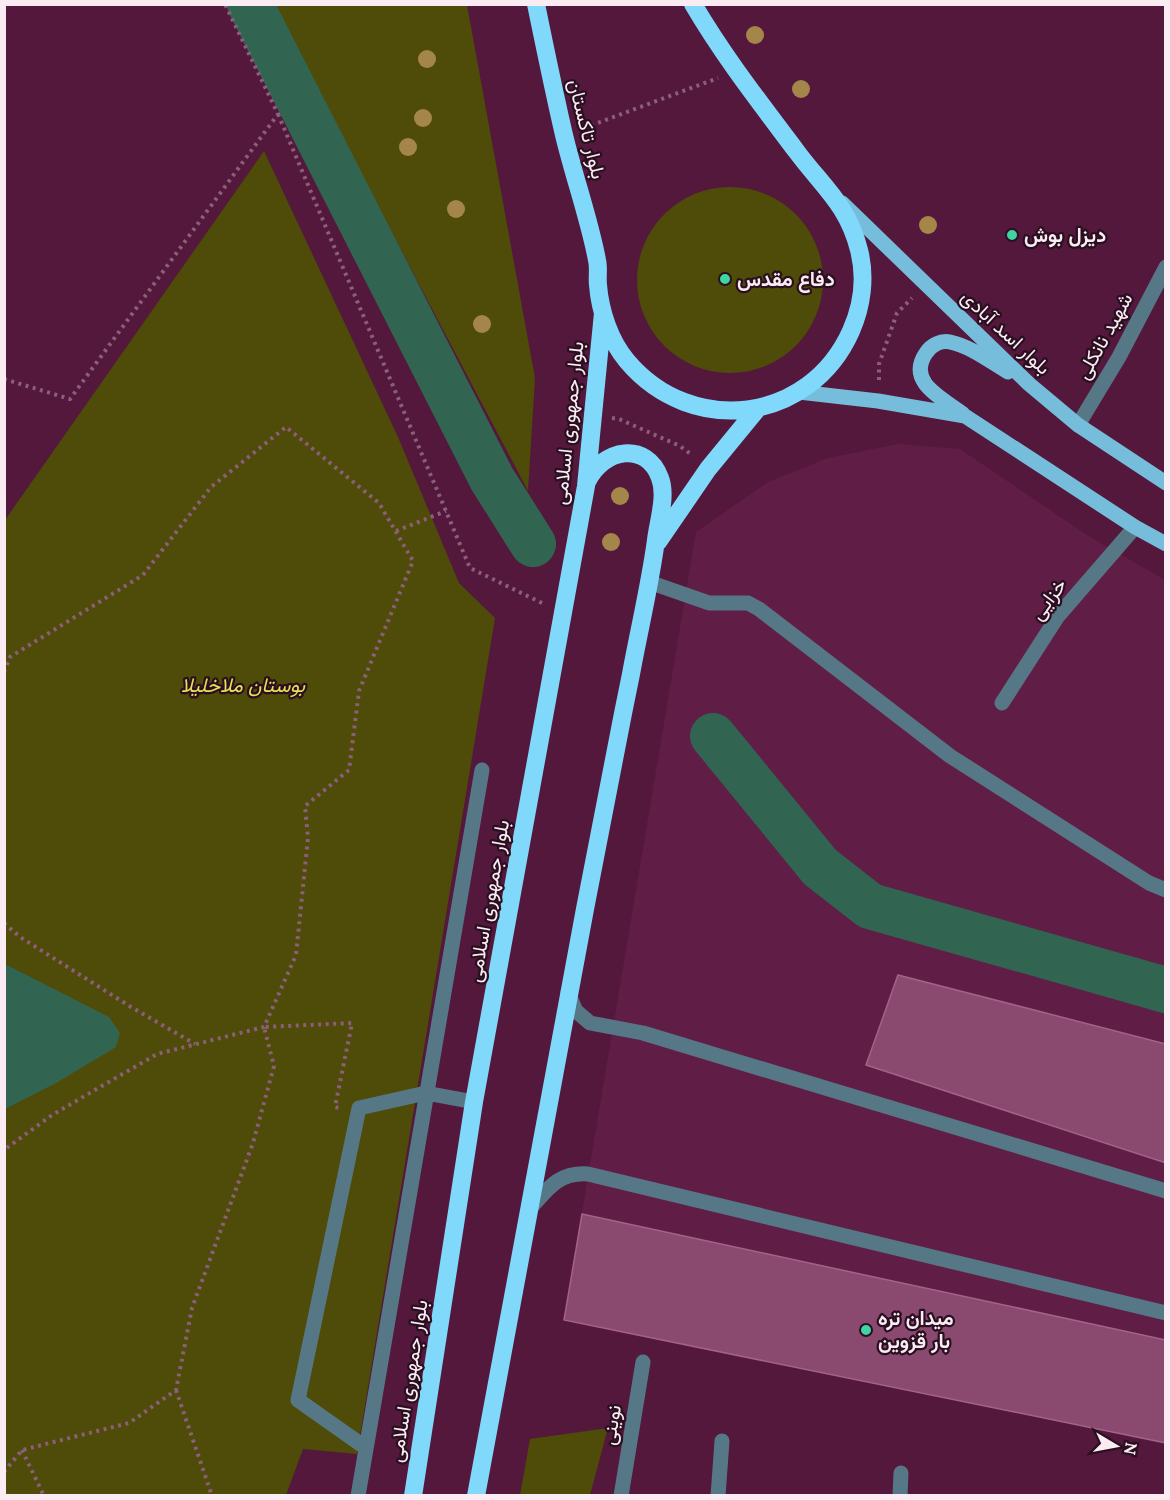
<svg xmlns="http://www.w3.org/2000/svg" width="1170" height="1500" font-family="Lora,Vazirmatn,serif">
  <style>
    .built { fill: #601e47 }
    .green { fill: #4f4b08 }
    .water { fill: #316551 }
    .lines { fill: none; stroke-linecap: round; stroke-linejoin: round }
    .river { stroke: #316551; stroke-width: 46 }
    .building { fill: #8a4a6f; stroke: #a56288; stroke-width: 1.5 }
    .path { stroke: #8b5f79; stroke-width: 4; stroke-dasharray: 3 4.5; stroke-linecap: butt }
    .minor { stroke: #567886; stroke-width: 15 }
    .major { stroke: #75bdda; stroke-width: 15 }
    .highway { stroke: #80d8fb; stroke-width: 18 }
    .tree { fill: #a5864a }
    .poi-dot { fill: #3fd4a2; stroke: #290f1f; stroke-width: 2 }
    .labels { text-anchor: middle; stroke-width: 4.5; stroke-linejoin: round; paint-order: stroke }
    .street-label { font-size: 20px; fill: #fbecf3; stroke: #290f1f }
    .poi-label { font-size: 20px; font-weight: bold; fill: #fbecf3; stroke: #290f1f; text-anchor: start }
    .park-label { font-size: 20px; font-style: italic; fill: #e8e056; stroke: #290f1f }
  </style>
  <rect width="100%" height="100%" fill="#53183c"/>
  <path class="built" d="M 898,444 L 960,449 L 1087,535 L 1165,580 L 1165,1443 L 564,1320 L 696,532 L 768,482 L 828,458 Z"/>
  <path class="green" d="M 272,5 L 467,5 L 535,378 L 528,491 Z
    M 264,151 L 398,437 L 459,583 L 495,618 L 357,1454 L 303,1449 L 286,1495 L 5,1496 L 5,520 Z
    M637 280a93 93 0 1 1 186 0a93 93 0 1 1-186 0Z
    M 608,1428 L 590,1495 L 520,1495 L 530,1439 Z"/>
  <path class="water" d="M 5,964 L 109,1017 L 120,1033 L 116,1047 L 56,1083 L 5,1109 Z"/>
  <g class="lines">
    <path class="river" d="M 250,4 L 492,479 L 533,544
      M 713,736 L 820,867 L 870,906 L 1166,990"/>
  </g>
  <path class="building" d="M 898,975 L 1166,1044 L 1166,1163 L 866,1065 Z
    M 582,1214 L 1166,1340 L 1166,1443 L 564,1320 Z"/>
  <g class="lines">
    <path class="path" d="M 278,114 L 470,568 L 544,604
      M 584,128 L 718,78
      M 4,379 L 70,399 L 278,114 L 225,4
      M 879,380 L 879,364 L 897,313 L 912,298
      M 612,418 L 619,419 L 680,446 L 692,455
      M 396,531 L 446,511
      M 4,672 L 10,657 L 143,575 L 211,487 L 286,427 L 379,503 L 413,561 L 359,691 L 349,770 L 305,806 L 308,838 L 296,955 L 264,1027 L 157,1054 L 52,1115 L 4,1150
      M 4,923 L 20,937 L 131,1007 L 195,1044
      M 176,1390 L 212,1496
      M 22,1450 L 44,1496
      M 4,1472 L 22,1450 L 129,1423 L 176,1390 L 192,1308 L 253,1143 L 274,1066 L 264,1027 L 352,1023 L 335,1107 L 340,1108"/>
    <path class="minor" d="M 1078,425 L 1119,357 L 1166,267
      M 649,582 L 709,603 L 748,603 L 759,609 L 950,756 L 1149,883 L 1166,890
      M 1002,703 L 1058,616 L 1135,527
      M 568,993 L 576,1011 L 590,1023 L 643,1033 L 1166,1191
      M 528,1211 C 547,1190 557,1172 588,1174 L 1166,1313
      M 366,1448 L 298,1400 L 359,1108 L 426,1093 L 474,1102
      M 358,1496 L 482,770
      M 621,1496 L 643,1362
      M 718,1496 L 722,1441
      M 900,1496 L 901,1473"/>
    <path class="major" d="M 842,203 L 1029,384 L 1078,425 L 1166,483
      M 799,392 L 878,401 L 965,416 L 1135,527 L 1166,544
      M 963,414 C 942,398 906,382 926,353 C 931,345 941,340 950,342 C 970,346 991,362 1008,372"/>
    <path class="highway" d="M 536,4 C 545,48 554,92 564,135 C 574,177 589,218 597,260 C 599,268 597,277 598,285 C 600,311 610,341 627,361 C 692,438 810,423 851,331 C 862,306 866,277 859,250 C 848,205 823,187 797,152 C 761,104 724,57 693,4
      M 658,542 L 708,469 L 758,408
      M 413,1496 L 474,1102 L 586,486 L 603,313
      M 476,1496 C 512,1300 547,1104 585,909 C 600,830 615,752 631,674 C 639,630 650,585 656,540 C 658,522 667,496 660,478 C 647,441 603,448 587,482"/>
  </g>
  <g class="tree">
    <circle cx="755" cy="35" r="9"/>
    <circle cx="427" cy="59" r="9"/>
    <circle cx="801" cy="89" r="9"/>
    <circle cx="423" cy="118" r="9"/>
    <circle cx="408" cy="147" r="9"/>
    <circle cx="456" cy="209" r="9"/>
    <circle cx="928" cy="225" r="9"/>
    <circle cx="482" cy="324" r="9"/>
    <circle cx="620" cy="496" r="9"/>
    <circle cx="611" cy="542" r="9"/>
  </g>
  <g class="poi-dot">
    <circle cx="1012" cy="235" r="6"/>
    <circle cx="725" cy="279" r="6"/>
    <circle cx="866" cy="1330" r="6"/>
  </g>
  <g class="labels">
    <g class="street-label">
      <text transform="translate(587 129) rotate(76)" y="7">بلوار تاکستان</text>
      <text transform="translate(1006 332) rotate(43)" y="7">بلوار اسد آبادی</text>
      <text transform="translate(1104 336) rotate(-61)" y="7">شهید نانکلی</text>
      <text transform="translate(568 423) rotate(-84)" y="7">بلوار جمهوری اسلامی</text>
      <text transform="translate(1048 599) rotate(-53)" y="7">خزایی</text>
      <text transform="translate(488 901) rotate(-80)" y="7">بلوار جمهوری اسلامی</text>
      <text transform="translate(408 1381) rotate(-81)" y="7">بلوار جمهوری اسلامی</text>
      <text transform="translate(611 1425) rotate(-81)" y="7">نوینی</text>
    </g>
    <g class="poi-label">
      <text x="1024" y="242">دیزل بوش</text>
      <text x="737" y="286">دفاع مقدس</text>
      <text x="878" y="1325">میدان تره<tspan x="878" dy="23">بار قزوین</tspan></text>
    </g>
    <g class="park-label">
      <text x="243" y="692">بوستان ملاخلیلا</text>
    </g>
  </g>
  <rect width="1170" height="1500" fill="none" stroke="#fbecf3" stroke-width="12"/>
  <g transform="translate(1116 1446) rotate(100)" stroke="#290f1f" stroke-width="4.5" paint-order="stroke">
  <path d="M0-4.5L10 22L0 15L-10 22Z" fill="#fbecf3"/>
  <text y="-9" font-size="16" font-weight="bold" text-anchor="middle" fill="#fbecf3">N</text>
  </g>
</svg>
